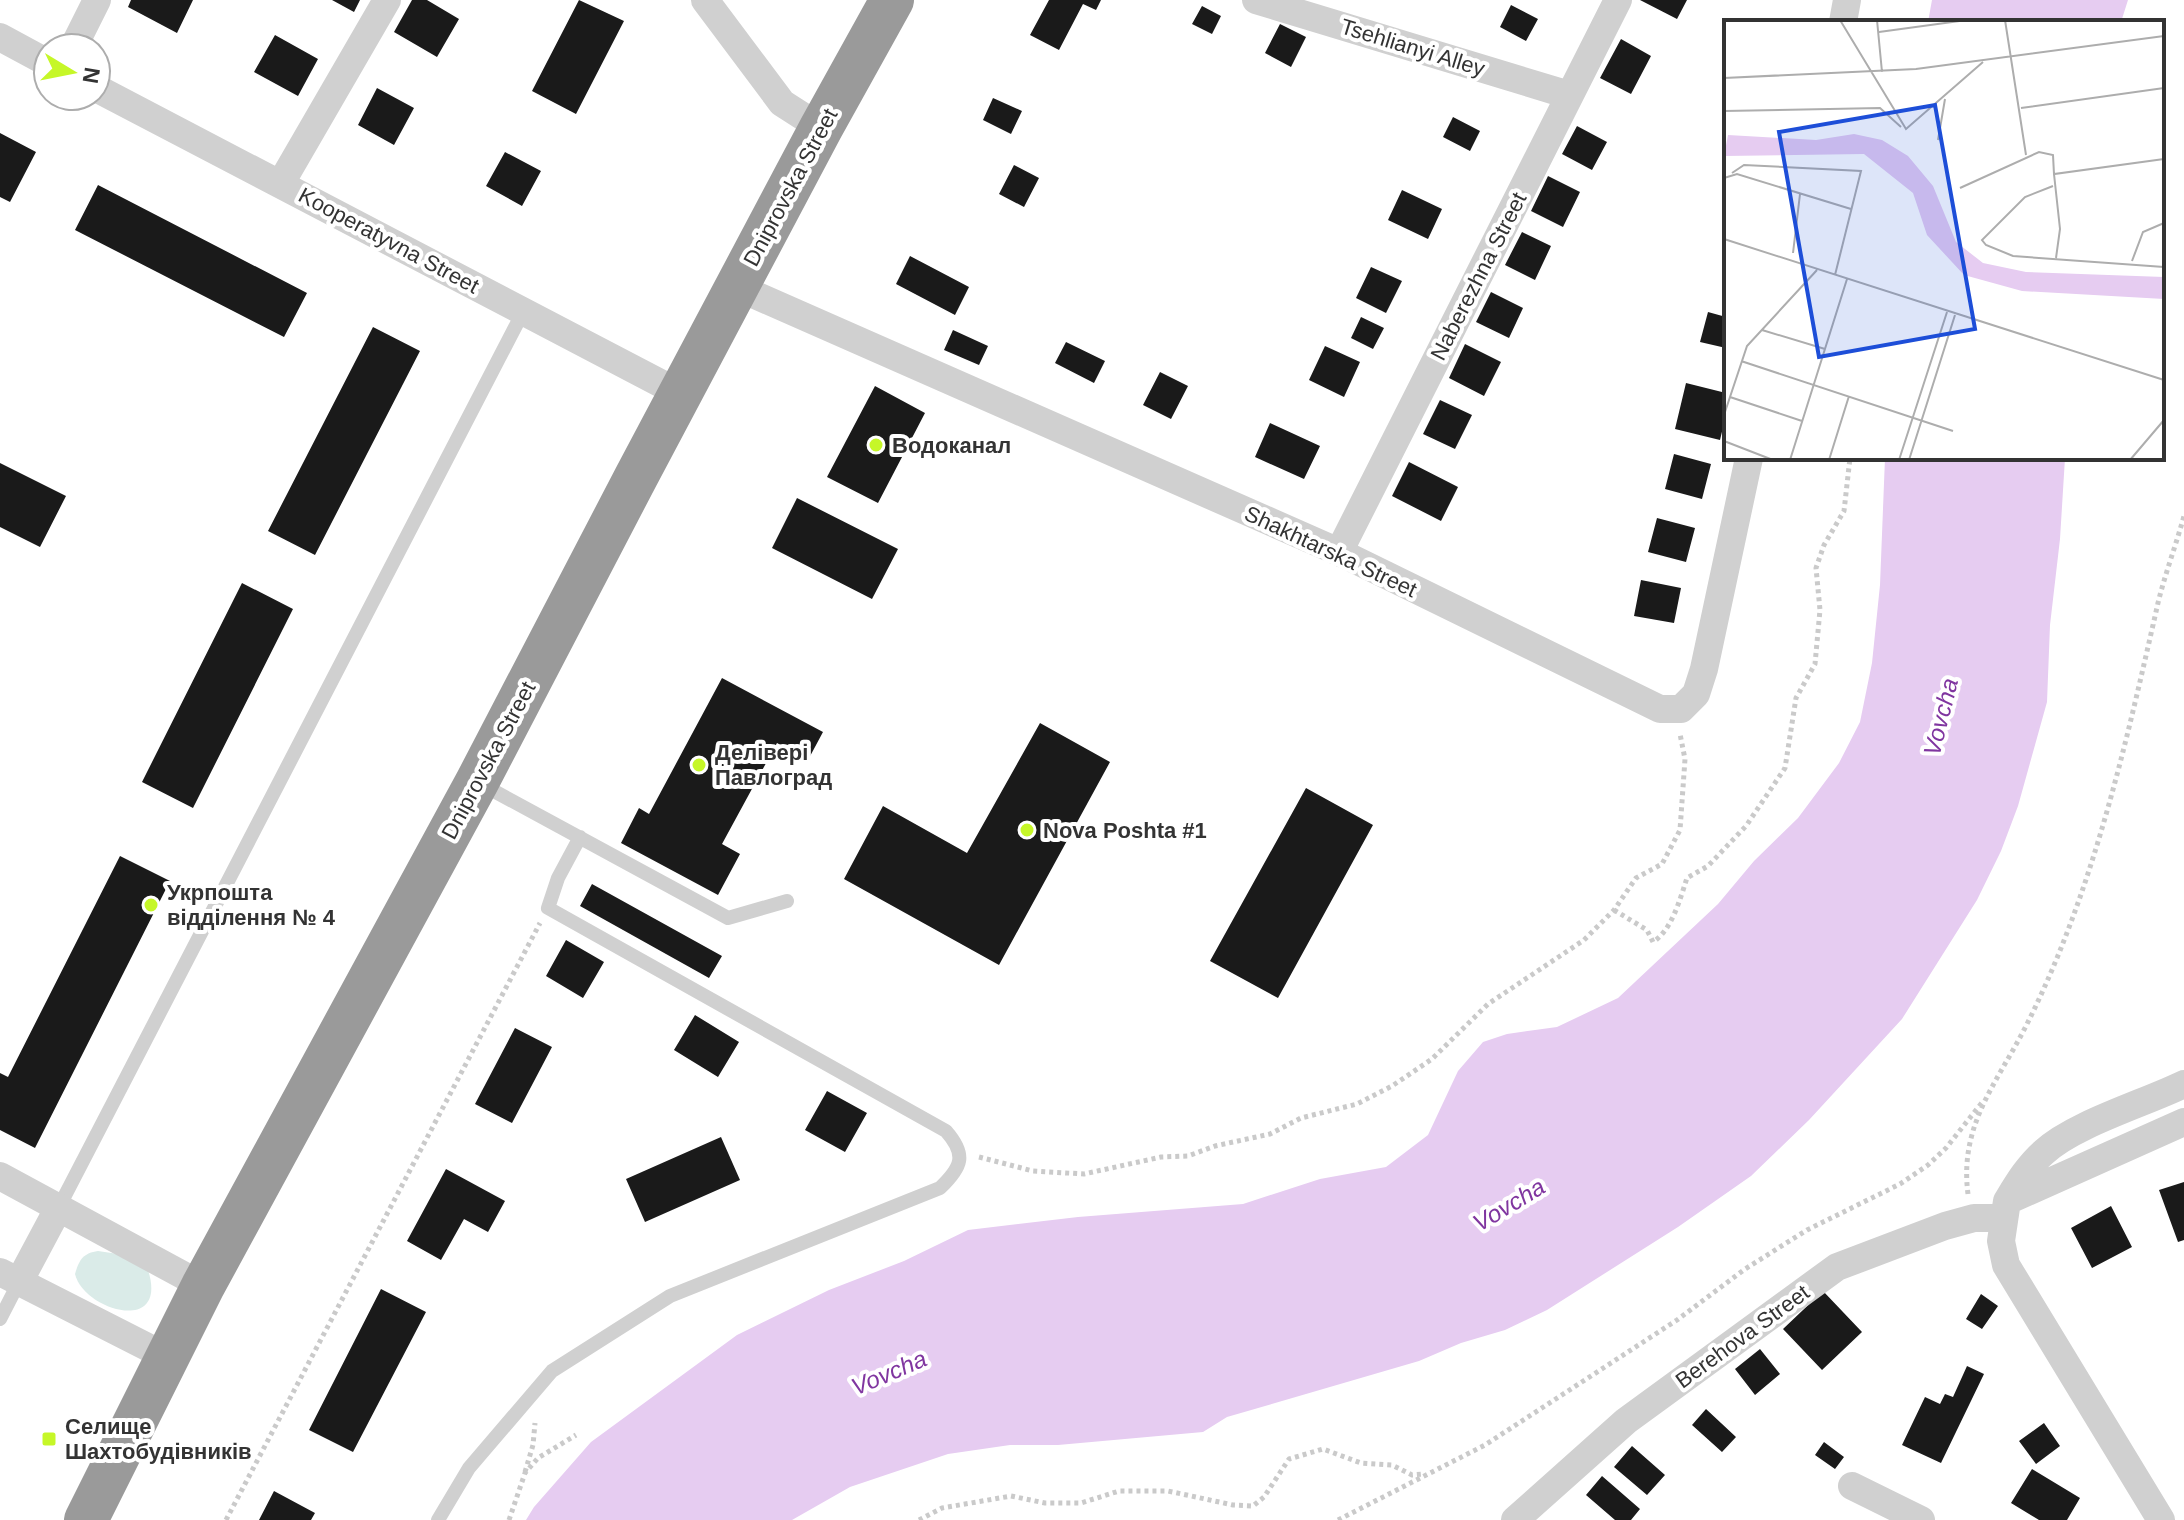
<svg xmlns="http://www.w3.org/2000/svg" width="2184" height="1520" font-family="Arial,sans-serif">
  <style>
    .green { fill: #daebe8 }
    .water { fill: #e6ccf1 }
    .building { fill: #1a1a1a }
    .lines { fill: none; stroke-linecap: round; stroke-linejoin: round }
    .path { stroke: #cacaca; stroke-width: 5; stroke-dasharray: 4 4; stroke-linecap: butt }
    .lane { stroke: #d0d0d0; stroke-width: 14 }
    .street { stroke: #d0d0d0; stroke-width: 28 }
    .highway { stroke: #9a9a9a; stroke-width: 44 }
    .poi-dot { fill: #c6f728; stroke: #fff; stroke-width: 3 }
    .labels { text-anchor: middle; stroke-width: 8; stroke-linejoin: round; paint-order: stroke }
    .street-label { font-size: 22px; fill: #333; stroke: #fff }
    .poi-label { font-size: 22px; font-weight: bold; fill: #333; stroke: #fff; text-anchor: start }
    .water-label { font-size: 24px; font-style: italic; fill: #8036a0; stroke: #fff }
    .inset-road { fill: none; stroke: #adadad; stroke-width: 2 }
    .view { fill: #1d4ed8; fill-opacity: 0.15; stroke: #1d4ed8; stroke-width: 4 }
    .inset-edge { fill: none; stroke: #333; stroke-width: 4 }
  </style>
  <rect width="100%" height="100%" fill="#fff"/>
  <path class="green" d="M 98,1251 L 118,1254 L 148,1270 C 169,1335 84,1311 75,1274 C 79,1260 83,1253 98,1251 Z"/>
  <path class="water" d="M 1932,0 L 2128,0 L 2121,22 L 1928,22 Z
    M 1885,458 L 2065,458 L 2060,539 L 2050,625 L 2047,702 L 2018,806 L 2001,851 L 1977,900 L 1902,1019 L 1809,1120 L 1751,1176 L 1678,1227 L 1547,1310 L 1505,1330 L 1461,1343 L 1419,1361 L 1227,1417 L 1203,1432 L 1058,1445 L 1010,1445 L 948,1454 L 850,1487 L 792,1520 L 526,1520 L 534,1507 L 591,1442 L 737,1335 L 829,1290 L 904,1261 L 968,1230 L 1078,1217 L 1243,1204 L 1320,1179 L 1386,1167 L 1428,1135 L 1458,1071 L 1483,1042 L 1507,1034 L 1557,1027 L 1618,998 L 1718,904 L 1754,861 L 1798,818 L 1839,763 L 1860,722 L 1872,663 L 1880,585 Z"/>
  <path class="building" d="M 131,0 L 193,0 L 177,33 L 128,7 Z
    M 332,0 L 360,0 L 354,12 Z
    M 412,0 L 427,0 L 459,19 L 437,57 L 394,32 Z
    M 579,0 L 624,21 L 576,114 L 532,91 Z
    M 1049,0 L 1101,0 L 1096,10 L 1083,4 L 1059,50 L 1030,35 Z
    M 1640,0 L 1687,0 L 1677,19 Z
    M 1511,5 L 1538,19 L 1526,41 L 1500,27 Z
    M 1202,6 L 1221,16 L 1212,34 L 1192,24 Z
    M 1280,24 L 1306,37 L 1291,67 L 1265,53 Z
    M 275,35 L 318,59 L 298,96 L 254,72 Z
    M 1621,39 L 1651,56 L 1631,94 L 1600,78 Z
    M 377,88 L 414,108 L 394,145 L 358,125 Z
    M 993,98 L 1022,111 L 1011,134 L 983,120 Z
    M 1453,117 L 1480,131 L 1470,151 L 1443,137 Z
    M 1577,126 L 1607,142 L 1592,170 L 1562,154 Z
    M 0,133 L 36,152 L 10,202 L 0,197 Z
    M 505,152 L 541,171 L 522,206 L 486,186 Z
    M 1014,165 L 1039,178 L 1024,207 L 999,194 Z
    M 1548,176 L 1580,192 L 1563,227 L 1531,211 Z
    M 98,185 L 307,293 L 284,337 L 75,230 Z
    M 1402,190 L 1442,209 L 1428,239 L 1388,220 Z
    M 1522,232 L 1551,246 L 1535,280 L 1505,265 Z
    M 910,256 L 969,287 L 955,315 L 896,284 Z
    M 1371,267 L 1402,281 L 1386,313 L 1356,298 Z
    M 1491,292 L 1523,308 L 1509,338 L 1476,322 Z
    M 1708,312 L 1726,317 L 1726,348 L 1700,342 Z
    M 1361,317 L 1384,328 L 1373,349 L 1351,338 Z
    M 373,327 L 420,351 L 315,555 L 268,531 Z
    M 953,330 L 988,346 L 979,365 L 944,350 Z
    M 1066,342 L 1105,361 L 1094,383 L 1055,363 Z
    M 1465,344 L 1501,362 L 1484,396 L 1449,378 Z
    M 1325,346 L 1360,362 L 1344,397 L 1309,380 Z
    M 1160,372 L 1188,386 L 1171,419 L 1143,405 Z
    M 1686,383 L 1726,393 L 1726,415 L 1720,440 L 1675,429 Z
    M 875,386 L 925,413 L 878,503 L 827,477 Z
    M 1440,400 L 1472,415 L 1455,449 L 1423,434 Z
    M 1270,423 L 1320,446 L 1304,479 L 1255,457 Z
    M 1674,454 L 1711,464 L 1702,499 L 1665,489 Z
    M 1409,462 L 1458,487 L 1441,521 L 1392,496 Z
    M 0,463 L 66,496 L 40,547 L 0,527 Z
    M 797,498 L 898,549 L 872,599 L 772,548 Z
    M 1657,518 L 1695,528 L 1686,562 L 1648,552 Z
    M 1641,580 L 1681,588 L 1674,623 L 1634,616 Z
    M 242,583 L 293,609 L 193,808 L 142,782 Z
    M 722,678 L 823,732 L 808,760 L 777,743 L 722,844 L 740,854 L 718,895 L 621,843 L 639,808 L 649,814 Z
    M 1040,723 L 1110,762 L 999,965 L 844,879 L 883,806 L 967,853 Z
    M 1306,788 L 1373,825 L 1278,998 L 1210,961 Z
    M 120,856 L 170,881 L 35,1148 L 0,1130 L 0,1073 L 8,1077 Z
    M 592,884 L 722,956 L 709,978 L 580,906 Z
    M 566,940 L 604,962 L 583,998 L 546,976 Z
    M 695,1015 L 739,1042 L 718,1077 L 674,1050 Z
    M 515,1028 L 552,1047 L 512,1123 L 475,1104 Z
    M 827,1091 L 867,1113 L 845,1152 L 805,1130 Z
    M 721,1137 L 740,1180 L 645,1222 L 626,1179 Z
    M 446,1169 L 505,1201 L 488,1232 L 464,1219 L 441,1260 L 407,1241 Z
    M 2184,1182 L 2184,1240 L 2178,1242 L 2159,1190 Z
    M 2111,1206 L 2132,1247 L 2092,1268 L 2071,1228 Z
    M 381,1289 L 426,1312 L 353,1452 L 309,1430 Z
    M 1823,1291 L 1862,1332 L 1822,1370 L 1783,1329 Z
    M 1981,1294 L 1998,1306 L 1982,1329 L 1966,1319 Z
    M 1760,1349 L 1780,1374 L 1755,1395 L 1735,1369 Z
    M 1967,1366 L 1984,1374 L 1941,1463 L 1902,1445 L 1925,1397 L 1940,1404 L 1945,1394 L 1953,1397 Z
    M 1706,1409 L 1736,1437 L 1722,1452 L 1692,1425 Z
    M 2044,1423 L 2060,1446 L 2036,1464 L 2019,1441 Z
    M 1824,1442 L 1844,1457 L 1835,1469 L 1815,1455 Z
    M 1632,1446 L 1665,1475 L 1647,1495 L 1614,1467 Z
    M 2032,1469 L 2080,1498 L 2067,1520 L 2039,1520 L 2011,1503 Z
    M 1602,1476 L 1640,1509 L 1631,1520 L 1615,1520 L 1586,1495 Z
    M 274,1491 L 315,1513 L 311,1520 L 259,1520 Z"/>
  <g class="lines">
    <path class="path" d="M 1614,910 L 1647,930 L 1653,942 C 1672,930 1680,899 1687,878 L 1708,866 L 1746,826 L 1785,768 L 1796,698 L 1815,664 L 1820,610 L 1816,568 L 1824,545 L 1844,511 L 1850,458
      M 979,1157 L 1033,1171 L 1084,1174 L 1161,1157 L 1188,1156 L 1215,1146 L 1270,1134 L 1301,1118 L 1357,1104 L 1392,1086 L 1432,1059 L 1488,1004 L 1584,940 L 1614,910 L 1636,878 L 1662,864 L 1680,830 L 1685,759 L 1680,734
      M 1968,1194 C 1959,1125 1997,1083 2026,1026 C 2093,893 2125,748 2158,603 C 2165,574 2176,545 2184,516
      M 525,1472 L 533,1445 L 535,1423
      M 226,1520 L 540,923
      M 509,1520 L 525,1473 L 538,1458 L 576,1435
      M 919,1520 L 942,1508 L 1011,1496 L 1045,1503 L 1081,1503 L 1119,1491 L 1168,1491 L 1233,1505 L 1253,1506 L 1264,1497 L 1289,1459 L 1323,1449 L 1361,1463 L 1392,1465 L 1412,1475 L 1424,1474
      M 1338,1520 L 1485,1445 L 1677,1320 L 1745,1269 L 1807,1230 L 1900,1184 L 1928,1165 L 1946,1148 L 1984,1100"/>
    <path class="lane" d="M 481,784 L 728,918 L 787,901
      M 59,1207 L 523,312
      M 0,1319 L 19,1282
      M 438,1520 L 469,1468 L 552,1371 L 670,1296 L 940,1188 C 962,1167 967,1155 946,1131 L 548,908 L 558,878 L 580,837"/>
    <path class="street" d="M 705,0 L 782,103 L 821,128
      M 1256,0 L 1569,95
      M 1843,22 L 1847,0
      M 0,37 L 48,63
      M 73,48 L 97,0
      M 96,88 L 681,394
      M 281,183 L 387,0
      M 737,287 L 1339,552 L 1660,709 L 1681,709 L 1696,694 L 1704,669 L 1749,458
      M 1339,552 L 1618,0
      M 0,1176 L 203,1286
      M 2007,1201 C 2018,1183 2028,1166 2044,1152 C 2074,1124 2145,1103 2184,1084
      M 0,1272 L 167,1357
      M 19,1282 L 59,1207
      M 1852,1486 L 1921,1520
      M 1515,1520 L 1626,1421 L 1837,1267 L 1945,1226 L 1974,1218 L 2003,1218
      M 2161,1520 L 2006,1265 L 2001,1241 L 2007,1201 L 2184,1122"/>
    <path class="highway" d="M 86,1520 L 203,1286 L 477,782 L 636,477 L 821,128 L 892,0"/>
  </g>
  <g class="poi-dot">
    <circle cx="876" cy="445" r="8"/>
    <circle cx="699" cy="765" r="8"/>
    <circle cx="1027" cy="830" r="8"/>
    <circle cx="151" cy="905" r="8"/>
    <rect x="41" y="1431" width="16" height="16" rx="4"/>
  </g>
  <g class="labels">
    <g class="street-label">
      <text transform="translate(1413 47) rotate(17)" y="8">Tsehlianyi Alley</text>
      <text transform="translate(790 187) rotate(-62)" y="8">Dniprovska Street</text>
      <text transform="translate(389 240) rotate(28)" y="8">Kooperatyvna Street</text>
      <text transform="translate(1478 276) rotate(-63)" y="8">Naberezhna Street</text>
      <text transform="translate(1331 551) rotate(25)" y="8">Shakhtarska Street</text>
      <text transform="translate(488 760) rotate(-62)" y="8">Dniprovska Street</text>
      <text transform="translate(1742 1336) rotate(-36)" y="8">Berehova Street</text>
    </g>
    <g class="poi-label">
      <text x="892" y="453">Водоканал</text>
      <text x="715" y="760">Делівері<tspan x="715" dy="25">Павлоград</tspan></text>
      <text x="1043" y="838">Nova Poshta #1</text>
      <text x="167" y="900">Укрпошта<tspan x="167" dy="25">відділення № 4</tspan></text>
      <text x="65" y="1434">Селище<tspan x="65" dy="25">Шахтобудівників</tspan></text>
    </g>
    <g class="water-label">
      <text transform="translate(1941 717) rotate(-76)" y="8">Vovcha</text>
      <text transform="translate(1509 1205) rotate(-31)" y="8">Vovcha</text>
      <text transform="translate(889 1373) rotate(-23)" y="8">Vovcha</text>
    </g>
  </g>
  <g transform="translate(1724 20)">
    <rect width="440" height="440" fill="#fff"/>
    <path d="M 130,114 L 158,120 L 184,136 L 209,166 L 232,222 L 259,243 L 302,252 L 440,257 L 440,279 L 298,271 L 240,255 L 203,215 L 189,173 L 140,134 L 0,136 L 4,115 L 92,120 Z" fill="#e6ccf1"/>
    <path class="inset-road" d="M 116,0 L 182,109 L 259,42M 153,0 L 158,52M 281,0 L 302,135M 155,12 L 243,0M 0,58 L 192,49 L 440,16M 297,88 L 440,68M 0,91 L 156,88 L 177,107M 214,120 L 221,79M 8,153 L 20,145 L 137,151 L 111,255M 330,154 L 336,209 L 332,238M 0,158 L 13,154 L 127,189M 329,166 L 301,177 L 258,220 L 262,225 L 289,236 L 440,247M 236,168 L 315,132 L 329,135 L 330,154 L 440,139M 0,219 L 440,360M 69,233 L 76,174M 408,241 L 419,212 L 440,203M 38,310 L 101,329M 17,341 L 229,411M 6,377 L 78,401M 0,395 L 23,326 L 93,250M 0,421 L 49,440M 66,440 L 123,259M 105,440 L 125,376M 175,440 L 223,292M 185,440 L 231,295M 406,440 L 440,400"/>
    <path class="view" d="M 211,85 L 251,309 L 95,337 L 55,112 Z"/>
    <rect width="440" height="440" class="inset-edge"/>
  </g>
  <g transform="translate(72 72) rotate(100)"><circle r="38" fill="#ffffff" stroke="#adadad" stroke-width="2"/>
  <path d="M0-6L14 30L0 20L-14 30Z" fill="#c6f728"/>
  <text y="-12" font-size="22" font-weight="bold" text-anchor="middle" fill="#333333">N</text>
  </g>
</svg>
